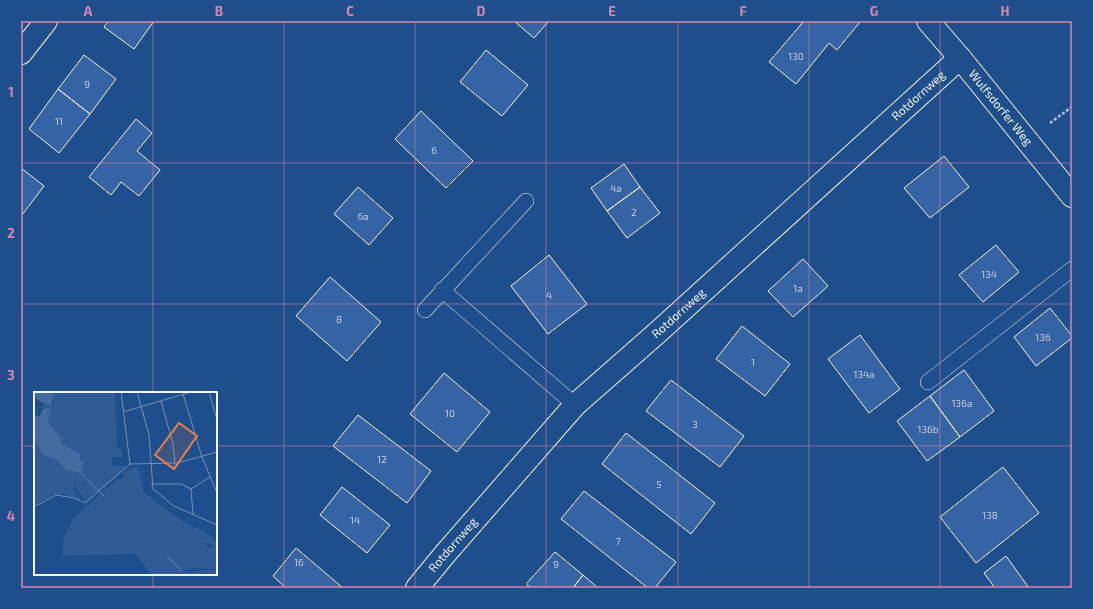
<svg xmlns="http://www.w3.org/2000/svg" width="1093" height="609" font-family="'Exo 2',sans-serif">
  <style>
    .building { fill: #3563a3; stroke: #f2f6ff }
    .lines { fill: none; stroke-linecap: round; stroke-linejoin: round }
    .service-casing { stroke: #f2f6ff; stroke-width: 16 }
    .minor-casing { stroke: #f2f6ff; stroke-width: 24 }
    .path { stroke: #b3c4dc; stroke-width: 2.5; stroke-dasharray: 3 2; stroke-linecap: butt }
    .service { stroke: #1f4e8c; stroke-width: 15 }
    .minor { stroke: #1f4e8c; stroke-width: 22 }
    .grid { fill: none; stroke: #da87ad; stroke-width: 1; stroke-opacity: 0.55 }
    .labels { text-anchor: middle; stroke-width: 3; stroke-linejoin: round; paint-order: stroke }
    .number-label { font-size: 10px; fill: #c3d1e8 }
    .street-label { font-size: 12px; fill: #f2f6ff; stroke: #1f4e8c }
    .inset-river { fill: none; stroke: #446ba0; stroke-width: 2 }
    .inset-road { fill: none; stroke: #7391ba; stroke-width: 1 }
    .view { fill: #ea8049; fill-opacity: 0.15; stroke: #ea8049; stroke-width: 2 }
    .inset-edge { fill: none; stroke: #f2f6ff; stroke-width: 2 }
    .neatline { fill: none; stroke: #da87ad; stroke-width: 1.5 }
    .grid-label { font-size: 13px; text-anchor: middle; font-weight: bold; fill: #da87ad }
  </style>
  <rect width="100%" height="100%" fill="#1f4e8c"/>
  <path class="building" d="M 108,21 L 154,21 L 134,49 L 104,27 Z
    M 514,21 L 549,21 L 534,38 Z
    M 804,21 L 859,21 L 860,22 L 837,50 L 829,43 L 796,84 L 769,62 Z
    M 486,50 L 528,85 L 502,116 L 460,82 Z
    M 84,55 L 116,79 L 90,114 L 58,89 Z
    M 58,89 L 90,114 L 59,153 L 29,129 Z
    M 421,111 L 473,161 L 446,188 L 395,139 Z
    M 136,119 L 152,133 L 137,151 L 160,170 L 139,196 L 121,182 L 111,195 L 89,177 Z
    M 944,156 L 969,187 L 930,218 L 904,188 Z
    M 624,164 L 640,187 L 607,211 L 591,188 Z
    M 21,168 L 44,186 L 22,215 L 21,214 Z
    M 358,187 L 393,218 L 369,245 L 334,214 Z
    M 640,187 L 660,213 L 627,238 L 607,211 Z
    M 996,245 L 1019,272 L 983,302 L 959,275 Z
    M 549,255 L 587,304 L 548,334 L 511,286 Z
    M 803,259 L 828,286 L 793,317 L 768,291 Z
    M 330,277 L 381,322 L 347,361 L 296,316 Z
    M 1050,308 L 1072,336 L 1072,338 L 1036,366 L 1014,337 Z
    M 742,326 L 790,364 L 765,396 L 716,359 Z
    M 860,335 L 900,389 L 869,413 L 828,359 Z
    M 964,370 L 994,411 L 960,437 L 930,396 Z
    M 444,373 L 490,412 L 457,452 L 410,414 Z
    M 671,380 L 744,436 L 720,467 L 646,411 Z
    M 930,396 L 960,437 L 927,461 L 897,421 Z
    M 358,415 L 431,471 L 407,503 L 333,446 Z
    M 626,433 L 715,503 L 691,534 L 602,464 Z
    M 1003,467 L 1039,513 L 976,563 L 940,517 Z
    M 342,487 L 390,525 L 367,553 L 320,515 Z
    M 584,491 L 676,562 L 655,588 L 648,588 L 561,519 Z
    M 296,548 L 343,588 L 286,588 L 273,576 Z
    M 555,552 L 583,575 L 573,588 L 531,588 L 526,584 Z
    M 1006,556 L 1029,588 L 995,588 L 984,573 Z
    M 583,575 L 598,588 L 573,588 Z"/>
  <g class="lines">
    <g class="service-casing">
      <path id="service" d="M 442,290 L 575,405
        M 425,310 L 526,201
        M 928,382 L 1072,269"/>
    </g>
    <g class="minor-casing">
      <g id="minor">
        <path id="s1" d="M 928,21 L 960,58 L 1072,196"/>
        <path d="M 21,53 L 46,21"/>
        <path id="s2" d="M 417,588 L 445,554 L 575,405 L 657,333 L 960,58"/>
      </g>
    </g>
    <path class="path" d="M 1050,123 L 1069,109 L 1072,106"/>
    <use href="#service" class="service"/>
    <use href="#minor" class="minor"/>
  </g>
  <path class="grid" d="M 153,21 L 153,393M 284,21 L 284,588M 415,21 L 415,588M 546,21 L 546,588M 678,21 L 678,588M 809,21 L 809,588M 940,21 L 940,588M 21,163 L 1072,163M 21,304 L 1072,304M 21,446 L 35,446M 216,446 L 1072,446M 153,574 L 153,588"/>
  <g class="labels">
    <g class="number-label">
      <text x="796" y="60">130</text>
      <text x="87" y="88">9</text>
      <text x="59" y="125">11</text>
      <text x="434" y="154">6</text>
      <text x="616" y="192">4a</text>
      <text x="634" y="216">2</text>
      <text x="363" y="220">6a</text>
      <text x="989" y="278">134</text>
      <text x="798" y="292">1a</text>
      <text x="549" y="299">4</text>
      <text x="339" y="323">8</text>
      <text x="1043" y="341">136</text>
      <text x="753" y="366">1</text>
      <text x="864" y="378">134a</text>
      <text x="962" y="407">136a</text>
      <text x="450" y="417">10</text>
      <text x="695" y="428">3</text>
      <text x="928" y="433">136b</text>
      <text x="382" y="463">12</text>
      <text x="659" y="488">5</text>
      <text x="990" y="519">138</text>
      <text x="355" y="524">14</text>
      <text x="618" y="545">7</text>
      <text x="299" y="566">16</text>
      <text x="556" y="568">9</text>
    </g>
    <g class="street-label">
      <text dy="4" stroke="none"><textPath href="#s2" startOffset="704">Rotdornweg</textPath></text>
      <text dy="4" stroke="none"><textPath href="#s1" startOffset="113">Wulfsdorfer Weg</textPath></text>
      <text dy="4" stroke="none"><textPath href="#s2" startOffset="380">Rotdornweg</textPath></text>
      <text dy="4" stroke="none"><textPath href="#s2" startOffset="56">Rotdornweg</textPath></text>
    </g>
  </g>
  <g transform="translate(34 392)">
    <rect width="183" height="183" fill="#1f4e8c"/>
    <path d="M 14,0 L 81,0 L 83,56 L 87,56 L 88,65 L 78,65 L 78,74 L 93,74 L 52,111 L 42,96 L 41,91 L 40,97 L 47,108 L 28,102 L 19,103 L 0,114 L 0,47 L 9,63 L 23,68 L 32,78 L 50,76 L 51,71 L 44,61 L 26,51 L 21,40 L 14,31 L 17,16 L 7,16 L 8,13 L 17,15 L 20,11 ZM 104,75 L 110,100 L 140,124 L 171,140 L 183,150 L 183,156 L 170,150 L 175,156 L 183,156 L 183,177 L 159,176 L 149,179 L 151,181 L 175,177 L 183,179 L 183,183 L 117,183 L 102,162 L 28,164 L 30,144 L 39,127 L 81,89 L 90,86 L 88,81 Z" fill="#305b95"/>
    <path d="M 0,0 L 14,0 L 19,3 L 17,15 L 3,8 ZM 17,16 L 14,31 L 24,42 L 28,49 L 26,51 L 46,62 L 46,67 L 51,71 L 46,81 L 32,78 L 23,68 L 9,63 L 0,47 L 0,23 L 6,24 L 9,17 Z" fill="#446ba0"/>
    <path class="inset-river" d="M 46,81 L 70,104M 133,164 L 148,179"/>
    <path class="inset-road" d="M 87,0 L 96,72M 103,0 L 115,43 L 119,97 L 140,114 L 183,133M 175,0 L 183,28M 149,2 L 168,65 L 183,101M 127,9 L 139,52 L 141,71M 89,20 L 157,0M 96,72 L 143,71 L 183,60M 117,92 L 147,92 L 157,97M 0,115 L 22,103 L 40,106 L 51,111 L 96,72M 159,122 L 157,97 L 176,85"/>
    <path class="view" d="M 145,31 L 163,44 L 140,77 L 121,63 Z"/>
    <rect width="183" height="183" class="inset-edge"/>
  </g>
  <rect width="1093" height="609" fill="none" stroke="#1f4e8c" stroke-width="44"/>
  <rect x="22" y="22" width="1049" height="565" class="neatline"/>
  <g class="grid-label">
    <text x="88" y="16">A</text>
    <text x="219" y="16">B</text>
    <text x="350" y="16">C</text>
    <text x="481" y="16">D</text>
    <text x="612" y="16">E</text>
    <text x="743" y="16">F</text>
    <text x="874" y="16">G</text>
    <text x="1005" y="16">H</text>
    <text x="11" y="97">1</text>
    <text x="11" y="238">2</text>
    <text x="11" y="380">3</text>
    <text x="11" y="521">4</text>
  </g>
</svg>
